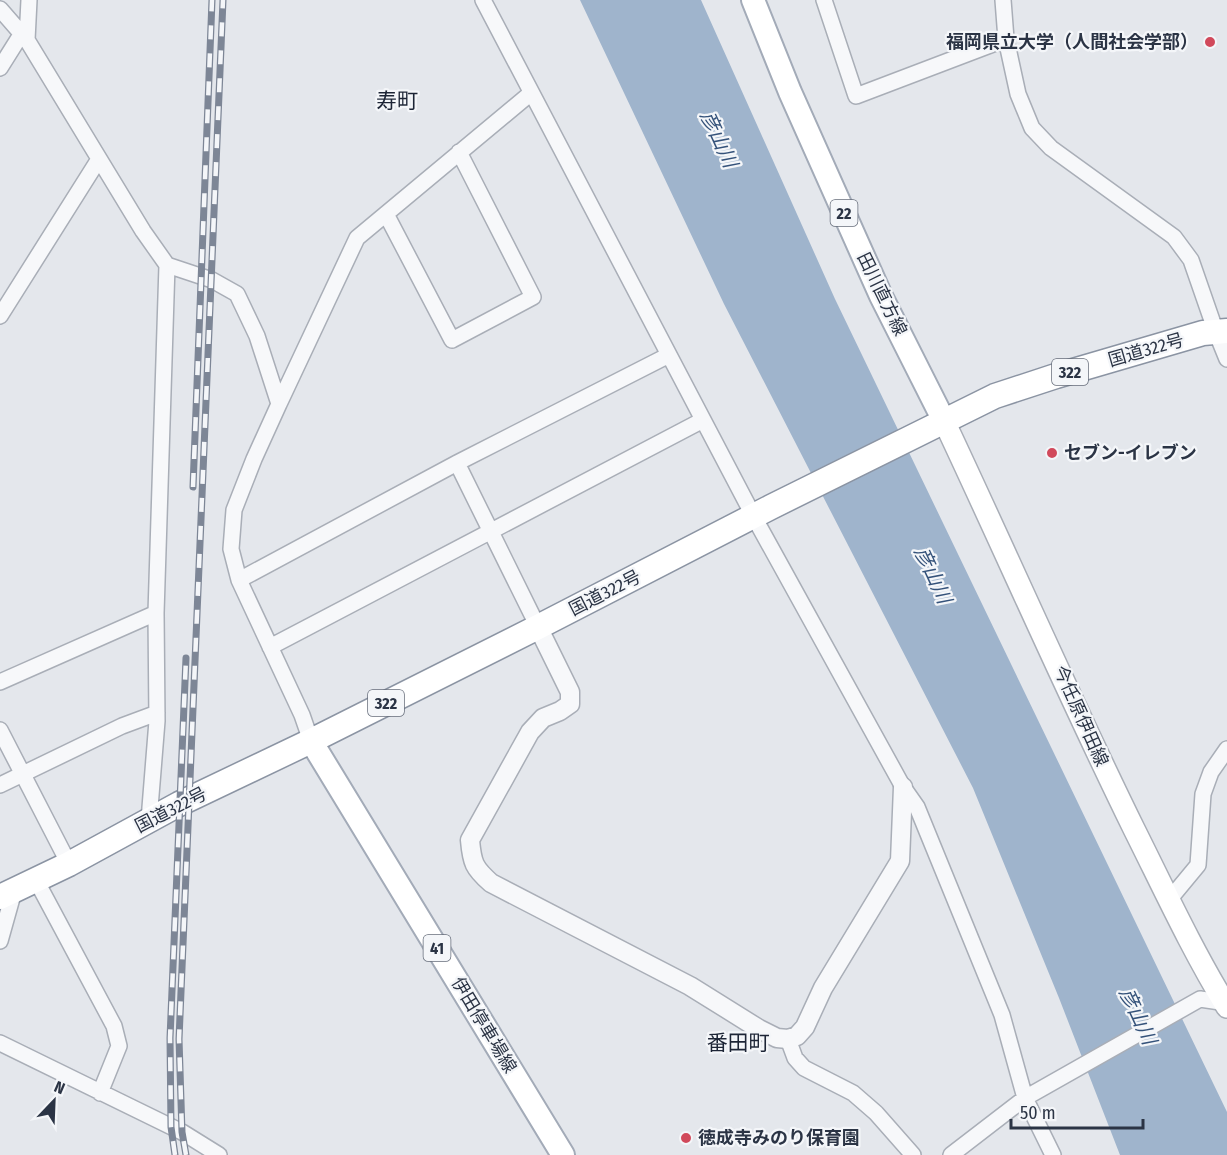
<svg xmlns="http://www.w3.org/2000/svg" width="1227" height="1155" font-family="'Fira Sans Condensed','Noto Sans JP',sans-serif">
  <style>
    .water { fill: #9fb4cc }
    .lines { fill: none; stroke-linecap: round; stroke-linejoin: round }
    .minor-casing { stroke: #a9aeb7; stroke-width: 18 }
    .tertiary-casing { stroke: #a9aeb7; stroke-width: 21 }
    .secondary-casing { stroke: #a9aeb7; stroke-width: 24 }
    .primary-casing { stroke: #a3abb8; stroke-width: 26 }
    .trunk-casing { stroke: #8b94a3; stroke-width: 27 }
    .minor { stroke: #f7f8fa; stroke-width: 15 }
    .tertiary { stroke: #f7f8fa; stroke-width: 18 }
    .secondary { stroke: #fff; stroke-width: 21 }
    .primary { stroke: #fff; stroke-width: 22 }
    .trunk { stroke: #fff; stroke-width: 24 }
    .rail-casing { stroke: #7d8696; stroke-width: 7 }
    .rail { stroke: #f4f6f9; stroke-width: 4.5; stroke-dasharray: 14; stroke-linecap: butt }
    .poi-dot { fill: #d1495b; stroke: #f4f6f9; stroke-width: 2 }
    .labels { text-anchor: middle; stroke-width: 4.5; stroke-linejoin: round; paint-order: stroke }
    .shield { fill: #f4f6f9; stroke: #676e7b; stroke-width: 1.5 }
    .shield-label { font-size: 16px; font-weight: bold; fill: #2b3445 }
    .poi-label { font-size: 18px; font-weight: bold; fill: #2b3445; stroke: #f4f6f9; text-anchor: start }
    .street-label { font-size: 18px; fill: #2b3445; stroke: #f4f6f9 }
    .water-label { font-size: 20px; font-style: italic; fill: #34527a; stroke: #f4f6f9 }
    .quarter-label { font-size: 21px; fill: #1d2536; stroke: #f4f6f9 }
  </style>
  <rect width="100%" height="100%" fill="#e4e7ec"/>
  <path class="water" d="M 580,0 L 701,0 L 835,299 L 1227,1112 L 1227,1155 L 1120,1155 L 1059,998 L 973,788 L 724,304 Z"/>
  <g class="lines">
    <g class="minor-casing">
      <path id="minor" d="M 483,0 L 754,517 L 903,787 L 917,807 L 1002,1015 L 1025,1098 L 1053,1155
        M 824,0 L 856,96 L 1006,39 L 1003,0
        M 0,9 L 27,40 L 143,231 L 167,265 L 156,613 L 157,721 L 149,820
        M 1006,39 L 1018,94 L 1032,128 L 1051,148 L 1174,237 L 1191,260 L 1216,332 L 1227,359
        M 27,40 L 29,0
        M 0,68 L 22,33
        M 386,214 L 452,340 L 533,297 L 459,152
        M 167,265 L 212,280 L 237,294 L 257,336 L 279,404 L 254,459 L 234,510 L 231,549 L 239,580 L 302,715 L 311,741
        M 0,316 L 99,159
        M 279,404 L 357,238 L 531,93
        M 457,463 L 538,627
        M 239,580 L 457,463 L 669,355
        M 270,647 L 703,420
        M 0,682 L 156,613
        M 0,730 L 69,864
        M 0,785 L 122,726 L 157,713
        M 36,880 L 114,1026 L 119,1046 L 100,1093
        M 1169,900 L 1198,865 L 1203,794 L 1211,772 L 1227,749
        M 0,941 L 14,891
        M 788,1039 L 795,1058 L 804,1068 L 853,1093 L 876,1113 L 913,1155
        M 0,1043 L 182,1132 L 219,1155
        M 951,1155 L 1025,1098 L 1200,999 L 1227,1003"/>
    </g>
    <g class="tertiary-casing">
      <path id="tertiary" d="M 538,627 L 570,692 L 570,704 L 560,711 L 543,718 L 530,732 L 470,840 C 472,863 474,868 491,883 L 690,986 L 759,1029 L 777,1038 L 788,1039 L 797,1036 L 805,1027 L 823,988 L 900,861 L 903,787"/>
    </g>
    <g class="secondary-casing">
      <path id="secondary" d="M 944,421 C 1008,557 1068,695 1134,829 C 1164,889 1192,950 1227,1007"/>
    </g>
    <g class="primary-casing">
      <path id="primary" d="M 753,0 L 790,92 L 881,296 L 944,421
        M 311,741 L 563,1155"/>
    </g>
    <g class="trunk-casing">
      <path id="trunk" d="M 0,897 L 69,864 L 179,804 L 311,741 L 538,627 L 771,507 L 995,396 L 1056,376 L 1203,333 L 1227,331"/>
    </g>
    <use href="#minor" class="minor"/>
    <use href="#tertiary" class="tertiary"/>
    <use href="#secondary" class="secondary"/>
    <use href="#primary" class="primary"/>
    <use href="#trunk" class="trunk"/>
    <g class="rail-casing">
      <path id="rail" d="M 193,487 L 212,0
        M 175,1155 L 171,1127 L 170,1038 L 186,658
        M 186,1155 L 182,1132 L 179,1039 L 223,0"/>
    </g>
    <use href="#rail" class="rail"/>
  </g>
  <g class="poi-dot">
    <circle cx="1210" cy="42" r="6"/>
    <circle cx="1052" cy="453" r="6"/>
    <circle cx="686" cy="1138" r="6"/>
  </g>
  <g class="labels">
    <g class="shield">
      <rect x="830.5" y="200" width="27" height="26" rx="4.5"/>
      <rect x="1052" y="359" width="36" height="26" rx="4.5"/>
      <rect x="368" y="690" width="36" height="26" rx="4.5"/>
      <rect x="423.5" y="935" width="27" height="26" rx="4.5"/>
    </g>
    <g class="shield-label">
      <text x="844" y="219">22</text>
      <text x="1070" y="378">322</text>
      <text x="386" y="709">322</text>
      <text x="437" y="954">41</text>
    </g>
    <g class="poi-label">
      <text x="1198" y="48" text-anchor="end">福岡県立大学（人間社会学部）</text>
      <text x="1064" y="459">セブン-イレブン</text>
      <text x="698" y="1144">徳成寺みのり保育園</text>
    </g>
    <g class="street-label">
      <text transform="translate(882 294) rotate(64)" y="6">田川直方線</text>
      <text transform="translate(1146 350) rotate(-16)" y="6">国道322号</text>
      <text transform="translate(605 593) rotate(-27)" y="6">国道322号</text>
      <text transform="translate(1081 716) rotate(66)" y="6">今任原伊田線</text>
      <text transform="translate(171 810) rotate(-27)" y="6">国道322号</text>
      <text transform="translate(484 1025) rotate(59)" y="6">伊田停車場線</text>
    </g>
    <g class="water-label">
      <text transform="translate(719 139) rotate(65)" y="7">彦山川</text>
      <text transform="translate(933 575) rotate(65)" y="7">彦山川</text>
      <text transform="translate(1138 1016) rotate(65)" y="7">彦山川</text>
    </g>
    <g class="quarter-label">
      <text x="397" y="108">寿町</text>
      <text x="738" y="1050">番田町</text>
    </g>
  </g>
  <g transform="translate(54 1101) rotate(23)" stroke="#f4f6f9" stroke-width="4.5" paint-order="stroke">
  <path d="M0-4.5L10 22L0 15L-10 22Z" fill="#2b3445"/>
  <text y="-9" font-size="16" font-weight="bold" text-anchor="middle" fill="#2b3445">N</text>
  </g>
  <path d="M1011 1119v9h132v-9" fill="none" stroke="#2b3445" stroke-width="3"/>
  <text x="1020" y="1119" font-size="18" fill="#2b3445" stroke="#f4f6f9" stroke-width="4.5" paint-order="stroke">50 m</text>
</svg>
